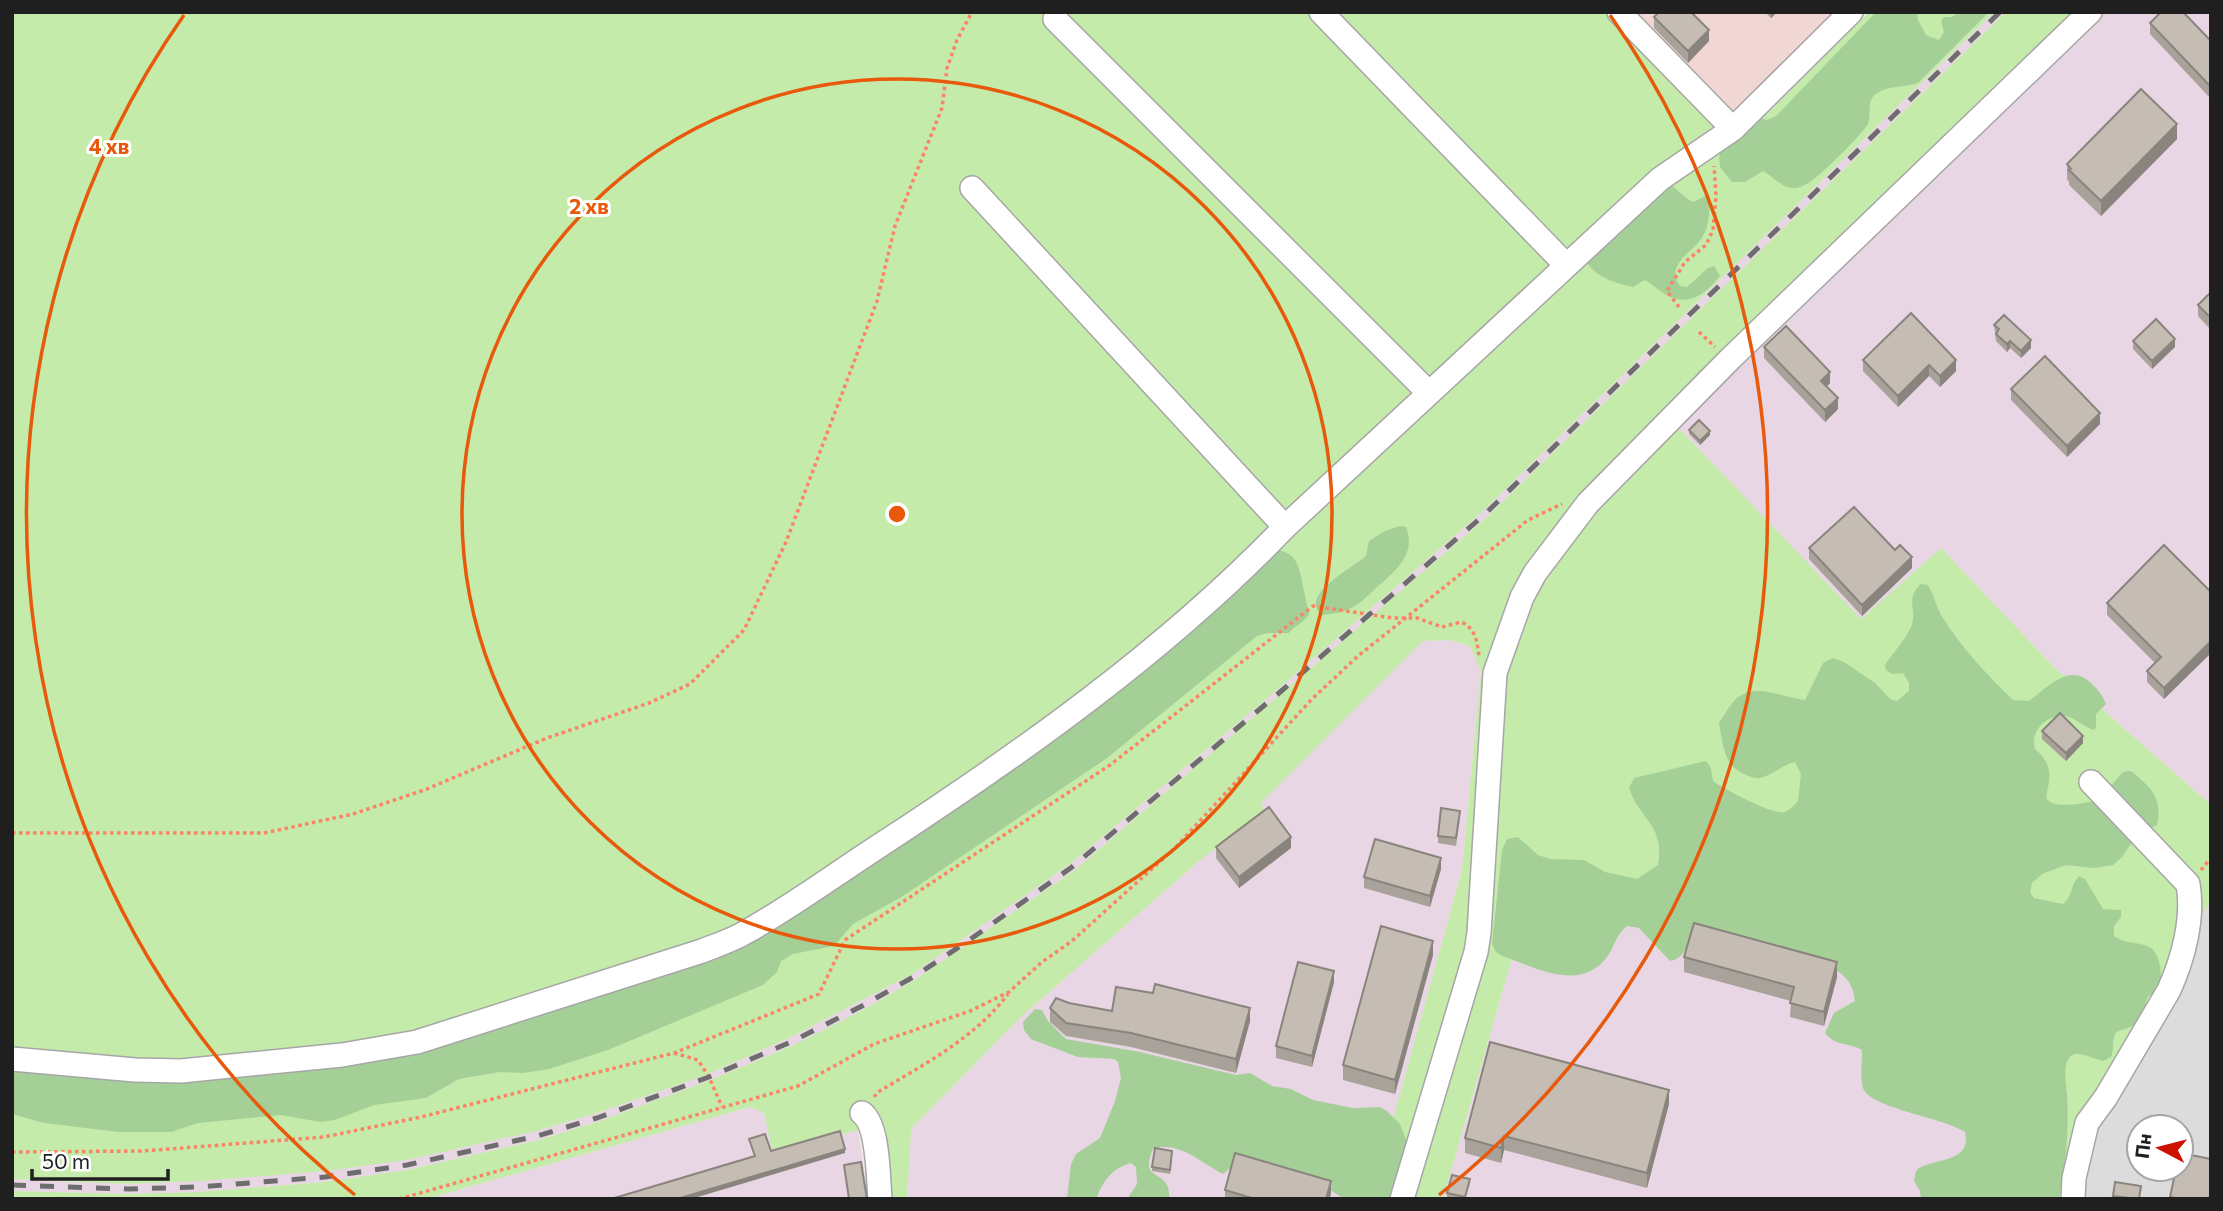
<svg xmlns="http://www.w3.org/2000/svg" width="2223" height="1211" font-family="Commissioner,sans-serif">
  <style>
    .residential { fill: #dddcdc; fill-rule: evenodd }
    .commercial { fill: #f1d7d3 }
    .industrial { fill: #e9d6e4 }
    .grass { fill: #c4eba9 }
    .forest { fill: #a4d098 }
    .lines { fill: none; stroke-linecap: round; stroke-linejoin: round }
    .minor-casing { stroke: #a6a6a6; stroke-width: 26 }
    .path { stroke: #fd8368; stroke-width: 3.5; stroke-dasharray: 3.5 3.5; stroke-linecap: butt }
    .minor { stroke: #fff; stroke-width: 23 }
    .rail { stroke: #6d6d6d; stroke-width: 5; stroke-dasharray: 14 14; stroke-linecap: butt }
    .wall { fill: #a9a29b }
    .shaded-wall { fill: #8a847e }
    .building { fill: #c5bcb4; stroke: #8a847e; stroke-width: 2 }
    .ring { fill: none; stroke: #e8590c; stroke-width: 3.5 }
    .centre { fill: #e8590c; stroke: #fff; stroke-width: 3.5 }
    .ring-label { font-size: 21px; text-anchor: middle; font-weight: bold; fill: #e8590c; stroke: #fff; stroke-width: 6; stroke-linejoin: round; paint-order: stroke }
  </style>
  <rect width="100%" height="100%" fill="#f0ede4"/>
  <path class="residential" d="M 2211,902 L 2211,1199 L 2076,1199 L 2090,1121 L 2180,938 ZM 2139,1127 L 2181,1127 L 2181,1169 L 2139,1169 Z"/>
  <path class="commercial" d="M 1630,12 L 1834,12 L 1729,115 Z"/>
  <path class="industrial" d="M 1994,12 L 2006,12 L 1486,518 L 1075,870 L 916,979 L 863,1010 L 792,1046 L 708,1081 L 597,1122 L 539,1140 L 407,1170 L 325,1182 L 197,1192 L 127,1194 L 12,1191 L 12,1179 L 129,1184 L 326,1171 L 407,1159 L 536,1131 L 597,1113 L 706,1075 L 791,1037 L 914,973 L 1070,864 L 1277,690 L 1482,512 Z
    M 2101,12 L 2211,12 L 2211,805 L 2053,666 L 1941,548 L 1861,620 L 1676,425 Z
    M 1449,640 L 1470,646 L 1481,671 L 1462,870 L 1371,1199 L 907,1199 L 911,1129 L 1022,1016 L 1199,861 L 1264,810 L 1260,803 L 1423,641 Z
    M 1539,864 L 2013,997 L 1973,1199 L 1443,1199 Z
    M 750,1107 L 764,1113 L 773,1154 L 858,1130 L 869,1199 L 427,1199 Z"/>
  <path class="grass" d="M 12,12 L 1630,12 L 1730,146 L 1770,111 L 1869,12 L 1994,12 L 1482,512 L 1277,690 L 1070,864 L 914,973 L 791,1037 L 706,1075 L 597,1113 L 536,1131 L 407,1160 L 326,1171 L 200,1181 L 129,1184 L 12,1179 Z
    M 2006,12 L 2079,12 L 1588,494 L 1499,643 L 1473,927 L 1397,1199 L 1371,1199 L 1462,870 L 1481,671 L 1470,646 L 1449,640 L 1423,641 L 1261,803 L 1264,810 L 1199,861 L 1022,1016 L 911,1129 L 907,1199 L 884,1199 L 877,1129 L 858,1130 L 773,1154 L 764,1113 L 750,1107 L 427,1199 L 12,1199 L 12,1191 L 127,1194 L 197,1192 L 325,1182 L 407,1170 L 539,1140 L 597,1122 L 708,1081 L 792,1046 L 863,1010 L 916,979 L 1075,870 L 1486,518 Z
    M 1676,425 L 1861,619 L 1941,548 L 2053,666 L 2211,805 L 2211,902 L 2181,938 L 2090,1121 L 2071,1199 L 1973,1199 L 2012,997 L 1539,864 L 1443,1199 L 1410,1199 L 1479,973 L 1502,674 L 1528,600 L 1561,547 Z"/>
  <path class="forest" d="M 1876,12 L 1917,12 L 1918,20 L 1926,35 L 1939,40 L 1944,32 L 1941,21 L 1944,17 L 1952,17 L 1959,12 L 1989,12 L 1918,83 C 1905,88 1887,85 1876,94 C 1866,101 1872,113 1868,124 C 1865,131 1824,172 1815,178 C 1811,182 1802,187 1796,188 C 1782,189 1774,177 1763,171 L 1745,182 L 1732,182 L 1720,167 L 1719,157 L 1727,136 L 1756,117 L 1767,120 L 1776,116 Z
    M 1667,184 C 1675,185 1682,197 1693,202 L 1708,195 L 1710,197 C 1709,210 1710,224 1703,236 C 1695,251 1664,264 1680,286 L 1687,287 L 1708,268 L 1714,266 L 1720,276 C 1702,298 1684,309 1659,290 C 1654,287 1651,283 1645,280 L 1633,287 C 1612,282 1597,278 1584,259 Z
    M 1400,526 L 1406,527 C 1417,555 1394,572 1376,588 C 1369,594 1363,601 1355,606 C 1346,612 1333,614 1322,615 C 1297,596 1354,567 1366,556 L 1369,541 L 1385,531 Z
    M 1271,549 C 1300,551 1299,569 1304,591 C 1305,598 1308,606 1309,614 C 1304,623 1295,625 1289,633 L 1268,633 L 1257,636 L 1107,758 L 903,896 L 853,924 L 834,946 L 793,954 L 781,961 L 777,972 L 763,985 L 608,1050 L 549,1069 L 523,1073 L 500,1072 L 459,1079 L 426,1098 L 374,1105 L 335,1120 L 320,1122 L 281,1115 L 198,1123 L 171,1132 L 119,1132 L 44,1123 L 12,1114 L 12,1070 L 343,1065 L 442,1047 L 457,1038 L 493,1027 L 515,1024 L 536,1012 L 708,956 L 948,808 Z
    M 1921,584 L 1928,585 C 1934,595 1936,606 1941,615 C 1960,646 1987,675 2013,700 L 2029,701 C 2049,686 2071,661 2093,685 C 2099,691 2103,696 2106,704 L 2096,714 L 2096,727 L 2094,730 C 2084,727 2078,720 2069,717 C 2050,711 2029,730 2035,749 C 2049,761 2051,770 2048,788 C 2047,791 2046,796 2047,799 C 2052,809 2086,804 2095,800 C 2106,795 2114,781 2123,772 L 2131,771 C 2151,788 2163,797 2157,825 L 2136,836 L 2122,857 L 2113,865 L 2094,868 L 2066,865 L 2042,874 L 2032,883 L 2030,892 L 2034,898 L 2063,904 C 2073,896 2070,885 2079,876 L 2085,879 L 2103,909 L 2121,910 L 2121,917 L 2114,926 L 2114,936 C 2126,945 2140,941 2151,948 C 2161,955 2164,981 2157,990 C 2153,995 2147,994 2146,1002 C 2144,1010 2146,1015 2142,1023 L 2116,1032 C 2111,1041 2115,1048 2111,1057 L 2103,1061 C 2094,1059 2078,1050 2071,1056 C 2062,1063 2066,1084 2067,1094 C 2069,1134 2066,1160 2059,1199 L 1921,1199 L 1920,1191 L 1914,1181 C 1915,1175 1915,1169 1921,1167 C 1939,1159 1972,1161 1965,1132 C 1945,1118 1869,1108 1863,1088 C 1860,1077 1862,1062 1862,1050 C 1849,1042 1836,1047 1825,1033 L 1834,1013 L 1855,1001 C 1853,983 1846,976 1831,967 L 1688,944 C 1684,952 1680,960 1670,961 L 1639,928 L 1627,926 C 1615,936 1615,946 1607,957 C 1580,993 1535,967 1502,956 L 1496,952 L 1492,944 L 1502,850 L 1507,839 L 1518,837 L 1538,855 L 1550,859 L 1584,860 L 1605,872 L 1637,879 L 1658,865 C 1665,824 1640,821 1629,788 L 1634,778 L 1706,761 L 1711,768 L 1713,781 C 1724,789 1774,816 1785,812 C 1790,810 1795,804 1798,801 L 1801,774 L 1795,762 C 1782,765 1773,775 1760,778 C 1755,779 1749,776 1744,774 C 1723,765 1723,744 1719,723 C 1724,716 1729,706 1735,700 C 1754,681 1783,698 1805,700 L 1823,663 L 1833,658 L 1844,662 L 1875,683 L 1890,699 L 1897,701 L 1909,691 L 1909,683 L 1903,673 L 1892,674 L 1886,670 L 1885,665 C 1893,653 1905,640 1911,627 C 1918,610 1904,599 1921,584 Z
    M 1035,1009 L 1042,1010 L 1048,1021 L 1066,1039 L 1140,1052 L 1236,1075 L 1250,1073 L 1272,1086 L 1291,1089 L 1313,1100 L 1353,1108 L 1380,1107 L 1387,1111 L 1400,1124 L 1407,1142 L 1390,1199 L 1344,1199 L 1329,1189 L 1236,1163 L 1223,1174 C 1201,1163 1179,1140 1153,1149 C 1140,1179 1161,1170 1168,1187 C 1169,1191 1169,1195 1170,1199 L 1127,1199 L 1137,1184 L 1136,1167 L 1131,1163 C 1112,1168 1103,1181 1096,1199 L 1067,1199 L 1071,1164 L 1076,1154 L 1100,1138 L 1115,1101 L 1121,1078 L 1118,1062 L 1114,1059 L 1078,1057 L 1041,1043 L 1031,1039 L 1024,1030 L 1023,1022 Z"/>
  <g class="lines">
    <g class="minor-casing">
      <path id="minor" d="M 1321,12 L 1566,265
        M 1619,12 L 1733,129
        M 1055,19 L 1429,393
        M 972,188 L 1285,527
        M 12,1059 L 135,1070 L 181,1071 L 342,1055 L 417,1042 L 702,951 C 717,945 733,940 746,932 C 791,907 833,876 876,848 C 1019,755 1166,651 1285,527 L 1660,179 L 1733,129 L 1851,12
        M 862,1113 C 879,1126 878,1178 880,1199
        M 1402,1199 L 1476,952 L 1479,933 L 1495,673 L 1522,597 L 1535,573 L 1588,503 L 1730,359 L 2090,12
        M 2073,1199 L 2074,1178 L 2087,1123 L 2106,1097 L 2169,990 C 2183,959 2194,919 2188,884 L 2091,782"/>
    </g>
    <path class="path" d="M 1679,307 L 1667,291 L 1685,262 L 1706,245 L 1713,230 L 1716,196 L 1714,166
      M 1699,332 L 1715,347
      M 12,833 L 264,833 L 353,814 L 427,789 L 547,738 L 649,703 L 690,684 L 744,630 L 786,542 L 877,301 L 895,226 L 942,108 L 947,68 L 957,40 L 972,12
      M 2201,870 L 2211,858
      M 674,1053 L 698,1060 L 709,1077 L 722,1107
      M 874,1097 L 878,1092 C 923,1065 975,1038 1008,994
      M 12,1152 L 143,1151 L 324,1137 L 421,1117 L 674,1053 L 819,994 L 845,940 L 1110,765 L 1313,606 L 1393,618 L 1417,618 L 1442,627 L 1461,622 C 1476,628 1477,642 1479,656
      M 399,1199 L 798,1086 L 874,1044 L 970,1011 L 1009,992 L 1042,962 L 1072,941 L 1175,848 L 1312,699 L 1358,656 L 1528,520 L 1562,504"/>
    <use href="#minor" class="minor"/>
    <path class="rail" d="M 12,1185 L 128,1189 L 198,1187 L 325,1177 L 407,1165 L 537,1136 L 597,1118 L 709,1077 L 791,1042 L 862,1006 L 915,976 L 968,941 L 1072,867 L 1279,693 L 1484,515 L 2000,12"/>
  </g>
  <path class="wall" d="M 1765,12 L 1777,12 L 1771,18 Z
    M 1654,17 L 1709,41 L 1688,63 L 1654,28 Z
    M 2150,23 L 2211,41 L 2211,99 L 2150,34 Z
    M 2177,139 L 2101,216 L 2069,185 L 2069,182 L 2067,179 L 2067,164 Z
    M 2211,292 L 2211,330 L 2198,316 L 2198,305 Z
    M 1911,313 L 1956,371 L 1940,387 L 1929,376 L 1898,407 L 1863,371 L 1863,360 Z
    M 1994,325 L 2031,348 L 2021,358 L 2010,348 L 2007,352 L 1996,341 Z
    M 2133,341 L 2175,347 L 2152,369 L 2133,349 Z
    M 1764,347 L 1830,383 L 1827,386 L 1838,409 L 1825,422 L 1764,358 Z
    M 2011,389 L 2100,424 L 2067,457 L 2011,400 Z
    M 1689,430 L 1710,435 L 1700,445 L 1689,434 Z
    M 1809,548 L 1912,568 L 1862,616 L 1809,559 Z
    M 2211,592 L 2211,653 L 2164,699 L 2147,682 L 2147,671 L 2155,663 L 2107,615 L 2107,603 Z
    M 2042,731 L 2083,743 L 2066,761 L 2042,739 Z
    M 1460,818 L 1456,846 L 1438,843 L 1438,836 Z
    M 1216,847 L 1291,848 L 1239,888 L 1216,858 Z
    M 1441,869 L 1430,907 L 1364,888 L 1364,877 Z
    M 1433,955 L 1395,1094 L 1343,1080 L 1343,1065 Z
    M 1684,957 L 1837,977 L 1824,1026 L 1790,1017 L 1791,1001 L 1684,972 Z
    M 1334,982 L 1312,1067 L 1276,1058 L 1276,1046 Z
    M 1069,1003 L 1112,1011 L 1250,1021 L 1236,1073 L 1131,1047 L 1066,1036 L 1050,1022 L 1050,1008 Z
    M 1669,1104 L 1647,1188 L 1504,1150 L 1501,1163 L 1465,1153 L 1465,1138 Z
    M 1172,1155 L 1170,1174 L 1152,1171 L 1152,1167 Z
    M 2115,1182 L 2141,1190 L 2139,1199 L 2113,1199 Z
    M 1470,1183 L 1465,1199 L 1456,1199 L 1447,1197 L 1447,1193 Z
    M 1225,1190 L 1331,1192 L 1330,1199 L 1225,1199 Z"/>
  <path class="shaded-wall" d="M 1771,12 L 1777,12 L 1771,18 Z
    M 1709,30 L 1709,41 L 1688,63 L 1688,51 Z
    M 2177,124 L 2177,139 L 2101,216 L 2101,201 Z
    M 2175,339 L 2175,347 L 2152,369 L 2152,361 Z
    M 2031,340 L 2031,348 L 2021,358 L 2021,351 Z
    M 2010,341 L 2010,348 L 2007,352 L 2007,344 Z
    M 1956,360 L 1956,371 L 1940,387 L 1940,376 Z
    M 1929,365 L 1929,376 L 1898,407 L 1898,396 Z
    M 1830,372 L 1830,383 L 1821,392 L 1821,381 Z
    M 1838,398 L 1838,409 L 1825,422 L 1825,410 Z
    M 2100,413 L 2100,424 L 2067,457 L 2067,446 Z
    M 1710,431 L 1710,435 L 1700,445 L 1700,441 Z
    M 1912,557 L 1912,568 L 1862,616 L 1862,605 Z
    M 2211,641 L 2211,653 L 2164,699 L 2164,688 Z
    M 2083,736 L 2083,743 L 2066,761 L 2066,753 Z
    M 1291,837 L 1291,848 L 1239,888 L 1239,877 Z
    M 1441,858 L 1441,869 L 1430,907 L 1430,896 Z
    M 1433,941 L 1433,955 L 1395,1094 L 1395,1080 Z
    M 1837,962 L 1837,977 L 1824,1026 L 1824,1012 Z
    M 1334,971 L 1334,982 L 1312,1067 L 1312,1056 Z
    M 1250,1008 L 1250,1021 L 1236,1073 L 1236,1059 Z
    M 1669,1090 L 1669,1104 L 1647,1188 L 1647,1173 Z
    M 1504,1136 L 1504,1150 L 1501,1163 L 1501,1148 Z
    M 845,1149 L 845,1153 L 691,1199 L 677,1199 Z
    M 1331,1181 L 1331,1192 L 1330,1199 L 1326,1199 Z"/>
  <path class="building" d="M 1659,12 L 1691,12 L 1709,30 L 1688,51 L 1654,17 Z
    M 2161,12 L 2183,12 L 2211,41 L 2211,87 L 2150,23 Z
    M 2141,89 L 2177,124 L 2101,201 L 2069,170 L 2071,169 L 2067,164 Z
    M 2211,292 L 2211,318 L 2198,305 Z
    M 1911,313 L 1956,360 L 1940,376 L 1929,365 L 1898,396 L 1863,360 Z
    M 2004,315 L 2031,340 L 2021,351 L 2010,341 L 2007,344 L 1996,334 L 1999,329 L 1994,325 Z
    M 2156,319 L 2175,339 L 2152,361 L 2133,341 Z
    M 1786,326 L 1830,372 L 1821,381 L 1838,398 L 1825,410 L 1764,347 Z
    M 2045,356 L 2100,413 L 2067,446 L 2011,389 Z
    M 1699,420 L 1710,431 L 1700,441 L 1689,430 Z
    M 1854,507 L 1895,550 L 1900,545 L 1912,557 L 1862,605 L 1809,548 Z
    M 2164,545 L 2211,592 L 2211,641 L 2164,688 L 2147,671 L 2161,657 L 2107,603 Z
    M 2060,713 L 2083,736 L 2066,753 L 2042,731 Z
    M 1269,807 L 1291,837 L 1239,877 L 1216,847 Z
    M 1441,808 L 1460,811 L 1456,838 L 1438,836 Z
    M 1375,839 L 1441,858 L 1430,896 L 1364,877 Z
    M 1694,923 L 1837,962 L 1824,1012 L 1790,1003 L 1794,987 L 1684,957 Z
    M 1381,926 L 1433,941 L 1395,1080 L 1343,1065 Z
    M 1298,962 L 1334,971 L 1312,1056 L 1276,1046 Z
    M 1155,984 L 1250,1008 L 1236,1059 L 1131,1033 L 1066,1023 L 1050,1008 L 1056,998 L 1069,1003 L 1112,1011 L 1116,987 L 1153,993 Z
    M 1490,1042 L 1669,1090 L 1647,1173 L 1504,1136 L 1501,1148 L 1465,1138 Z
    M 840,1131 L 845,1149 L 677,1199 L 611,1199 L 755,1156 L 749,1139 L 765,1134 L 771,1151 Z
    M 1155,1148 L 1172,1151 L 1170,1170 L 1152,1167 Z
    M 1235,1153 L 1331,1181 L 1326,1199 L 1255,1199 L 1225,1190 Z
    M 2181,1153 L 2211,1159 L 2211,1191 L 2209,1199 L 2180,1199 L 2170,1197 L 2176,1169 L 2181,1169 Z
    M 861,1162 L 867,1199 L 849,1199 L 844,1165 Z
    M 1452,1175 L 1470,1179 L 1465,1197 L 1447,1193 Z
    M 2115,1182 L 2141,1186 L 2139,1199 L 2113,1196 Z"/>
  <g class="ring">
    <circle cx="897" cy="514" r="435"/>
    <path d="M355 1195A870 870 0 0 1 184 15M1610 15A870 870 0 0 1 1439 1195"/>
  </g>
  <circle cx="897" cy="514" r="10" class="centre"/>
  <g class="ring-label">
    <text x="109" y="154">4 хв</text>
    <text x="589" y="214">2 хв</text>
  </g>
  <rect width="2223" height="1211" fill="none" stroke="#1f1f1f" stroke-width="28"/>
  <g transform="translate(2160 1148) rotate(277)"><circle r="33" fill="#ffffff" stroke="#a5a5a5" stroke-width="2"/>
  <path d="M0-5L12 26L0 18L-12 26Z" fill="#cd1100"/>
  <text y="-10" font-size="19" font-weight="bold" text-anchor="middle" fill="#1f1f1f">Пн</text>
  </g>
  <path d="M32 1169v10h136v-10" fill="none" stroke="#1f1f1f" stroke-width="3.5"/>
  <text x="42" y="1169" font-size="21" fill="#1f1f1f" stroke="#ffffff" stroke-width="5" paint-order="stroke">50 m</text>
</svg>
